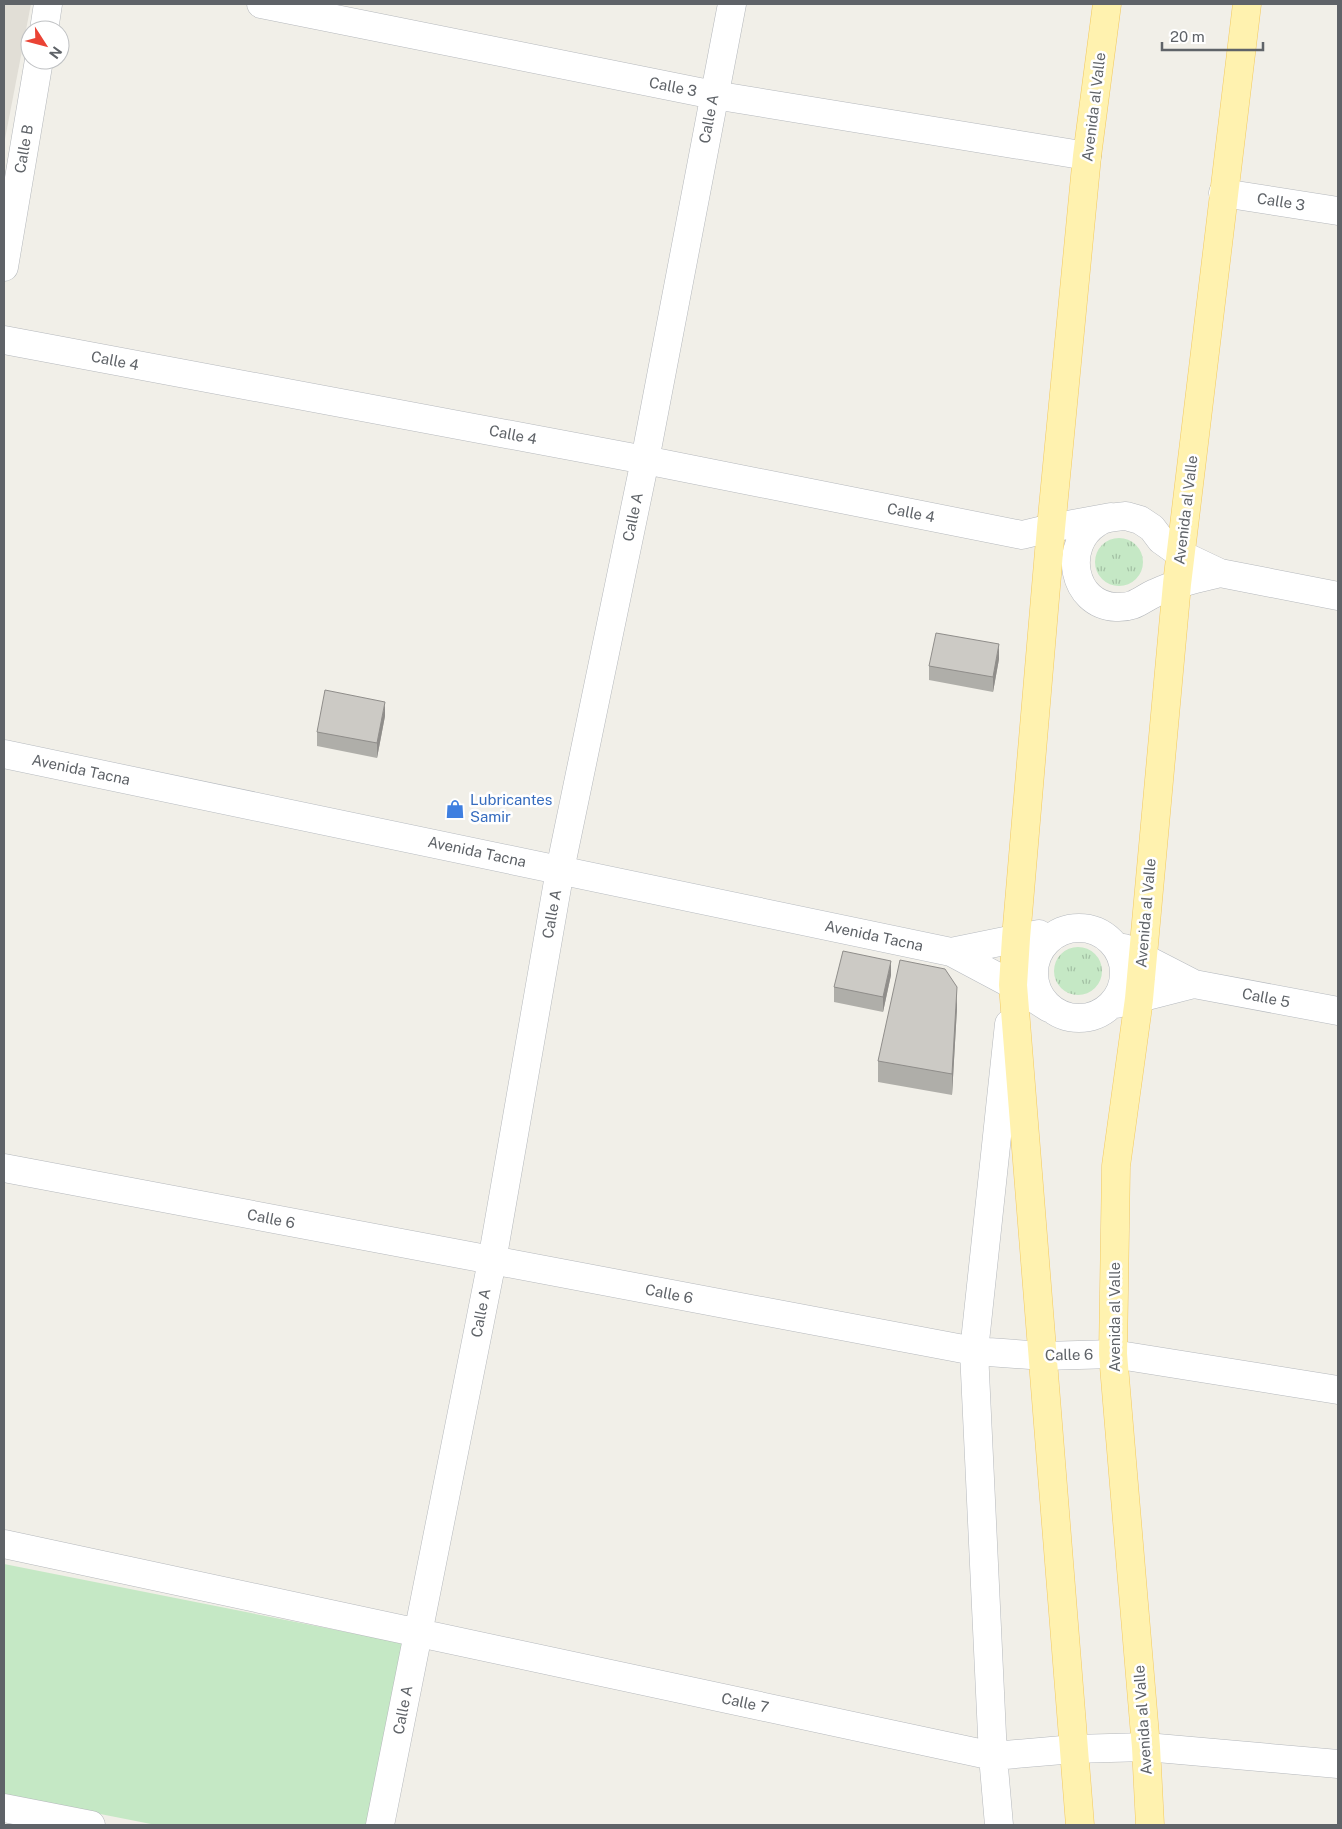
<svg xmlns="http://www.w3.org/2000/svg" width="1342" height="1829" font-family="'Public Sans',sans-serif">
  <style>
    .education { fill: #e1ded6 }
    .grass { fill: url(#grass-tufts) }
    .park { fill: #c5e8c5 }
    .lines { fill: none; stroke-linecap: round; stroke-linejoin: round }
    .street-casing { stroke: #b5b8bc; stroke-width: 29 }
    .secondary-casing { stroke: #b6babf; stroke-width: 29 }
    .primary-casing { stroke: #f2c960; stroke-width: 29 }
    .street { stroke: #fff; stroke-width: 28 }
    .secondary { stroke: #fff; stroke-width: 28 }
    .primary { stroke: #fff2af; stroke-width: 28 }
    .wall { fill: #afaea9 }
    .shaded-wall { fill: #8f8d8a }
    .building { fill: #cccac5; stroke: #8f8d8a }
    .labels { text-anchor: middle; stroke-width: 5; stroke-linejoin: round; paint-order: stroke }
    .street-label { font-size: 15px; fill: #5f6368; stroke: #fff }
    .shop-label { font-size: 15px; fill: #366cbe; stroke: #fff; text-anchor: start }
  </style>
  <defs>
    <pattern id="grass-tufts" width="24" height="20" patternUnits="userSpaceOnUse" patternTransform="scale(1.25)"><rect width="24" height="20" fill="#c5e8c5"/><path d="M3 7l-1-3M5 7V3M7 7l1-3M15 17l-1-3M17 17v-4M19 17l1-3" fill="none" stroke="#a3c0a4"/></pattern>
  </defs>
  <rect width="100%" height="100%" fill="#f1efe8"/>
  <path class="education" d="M 4,4 L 31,4 L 4,144 Z"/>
  <path class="grass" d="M1095 562a24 24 0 1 1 48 0a24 24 0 1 1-48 0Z
    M1054 971a24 24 0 1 1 48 0a24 24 0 1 1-48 0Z"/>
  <path class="park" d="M 4,1564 L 407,1644 L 370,1825 L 156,1825 L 4,1795 Z"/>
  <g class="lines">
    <g class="street-casing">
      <path id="street" d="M 261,4 L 714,95 L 1087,156
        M 44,30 L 48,4
        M 1223,193 L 1338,211
        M 4,267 L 39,60
        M 4,340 L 645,460 L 1022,535 L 1051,528 L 1111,517
        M 1126,516 L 1140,520 L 1152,528 L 1161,540 L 1182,555 L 1220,573 C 1206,577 1190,579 1176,585 C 1169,587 1162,590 1155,593 C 1140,600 1135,608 1116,607 C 1072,605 1062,545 1097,523 C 1105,517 1116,517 1126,516 Z
        M 1220,573 L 1338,596
        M 4,1168 L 974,1351 L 1044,1356 L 1113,1354 L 1338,1390
        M 4,1544 L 993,1756 L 1074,1749 L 1146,1747 L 1338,1764
        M 4,1808 L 91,1825
        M 380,1825 L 492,1261 L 560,870 L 645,460 L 732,4
        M 999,1825 L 993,1756 L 974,1351 L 1009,1024"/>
    </g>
    <g class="secondary-casing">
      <path id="secondary" d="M 4,754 L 951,952 L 1013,985 L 1049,1008
        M1034 973a45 45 0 1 1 90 0a45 45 0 1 1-90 0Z
        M 1124,948 L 1194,984 L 1338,1011
        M 951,952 L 1039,934
        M 1116,1004 L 1194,984"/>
    </g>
    <g class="primary-casing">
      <path id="primary" d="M 1080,1825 L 1013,985 L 1016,938 L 1051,528 L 1087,156 L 1107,4
        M 1150,1825 L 1146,1747 L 1113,1354 L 1116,1166 L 1139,999 L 1177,584 L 1247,4"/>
    </g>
    <use href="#street" class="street"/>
    <use href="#secondary" class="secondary"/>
    <use href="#primary" class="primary"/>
  </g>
  <path class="wall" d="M 999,659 L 993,692 L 929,680 L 929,666 Z
    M 385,716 L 377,758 L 317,746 L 317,732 Z
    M 891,975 L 883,1012 L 834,1002 L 834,987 Z
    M 957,1008 L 952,1095 L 878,1082 L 878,1061 Z"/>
  <path class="shaded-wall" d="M 999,644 L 999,659 L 993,692 L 993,677 Z
    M 385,702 L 385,716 L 377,758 L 377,743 Z
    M 891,961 L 891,975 L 883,1012 L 883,997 Z
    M 957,987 L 957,1008 L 952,1095 L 952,1074 Z"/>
  <path class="building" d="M 936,633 L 999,644 L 993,677 L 929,666 Z
    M 325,690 L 385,702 L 377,743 L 317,732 Z
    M 843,951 L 891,961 L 883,997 L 834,987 Z
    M 900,960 L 945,969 L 957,987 L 952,1074 L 878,1061 Z"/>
  <defs>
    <g id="shop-bare" transform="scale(1.5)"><path d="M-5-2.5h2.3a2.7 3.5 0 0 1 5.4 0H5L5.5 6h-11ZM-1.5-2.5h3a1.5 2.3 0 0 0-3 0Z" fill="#3f7fe0" stroke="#fff" stroke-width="2.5" paint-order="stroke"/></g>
  </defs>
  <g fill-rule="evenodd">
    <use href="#shop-bare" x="455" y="809"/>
  </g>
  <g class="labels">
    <g class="street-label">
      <text transform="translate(673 87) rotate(11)" y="5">Calle 3</text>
      <text transform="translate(1094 107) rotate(-83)" y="5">Avenida al Valle</text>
      <text transform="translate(709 119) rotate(-79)" y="5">Calle A</text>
      <text transform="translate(24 149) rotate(-80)" y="5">Calle B</text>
      <text transform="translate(1281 202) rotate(9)" y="5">Calle 3</text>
      <text transform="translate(115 361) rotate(11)" y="5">Calle 4</text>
      <text transform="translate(513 435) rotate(11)" y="5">Calle 4</text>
      <text transform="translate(1186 510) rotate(-83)" y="5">Avenida al Valle</text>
      <text transform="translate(911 513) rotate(11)" y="5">Calle 4</text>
      <text transform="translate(633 517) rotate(-78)" y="5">Calle A</text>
      <text transform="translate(81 770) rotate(12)" y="5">Avenida Tacna</text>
      <text transform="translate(477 852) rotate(12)" y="5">Avenida Tacna</text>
      <text transform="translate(1146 913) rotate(-85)" y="5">Avenida al Valle</text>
      <text transform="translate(552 914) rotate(-80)" y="5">Calle A</text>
      <text transform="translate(874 936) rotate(12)" y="5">Avenida Tacna</text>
      <text transform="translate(1266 998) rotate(11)" y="5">Calle 5</text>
      <text transform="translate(271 1219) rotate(11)" y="5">Calle 6</text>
      <text transform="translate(669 1294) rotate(11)" y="5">Calle 6</text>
      <text transform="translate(481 1313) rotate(-79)" y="5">Calle A</text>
      <text transform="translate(1115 1317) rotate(-90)" y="5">Avenida al Valle</text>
      <text transform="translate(1069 1355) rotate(-1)" y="5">Calle 6</text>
      <text transform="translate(745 1703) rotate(12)" y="5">Calle 7</text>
      <text transform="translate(403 1710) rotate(-79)" y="5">Calle A</text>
      <text transform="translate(1143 1720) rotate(-94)" y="5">Avenida al Valle</text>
    </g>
    <g class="shop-label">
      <text x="470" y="805">Lubricantes<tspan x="470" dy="17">Samir</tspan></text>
    </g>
  </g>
  <rect width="1342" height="1829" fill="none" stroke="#5f6368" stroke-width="10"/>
  <g transform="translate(45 45) rotate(126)"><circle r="24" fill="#ffffff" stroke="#bfc1c3"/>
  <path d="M0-4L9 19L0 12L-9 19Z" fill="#ea4335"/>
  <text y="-8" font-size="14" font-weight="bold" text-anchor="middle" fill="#5f6368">N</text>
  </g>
  <path d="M1162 42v8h101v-8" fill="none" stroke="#5f6368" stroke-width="2.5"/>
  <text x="1170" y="42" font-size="15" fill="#5f6368" stroke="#ffffff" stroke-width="4" paint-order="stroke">20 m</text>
</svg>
